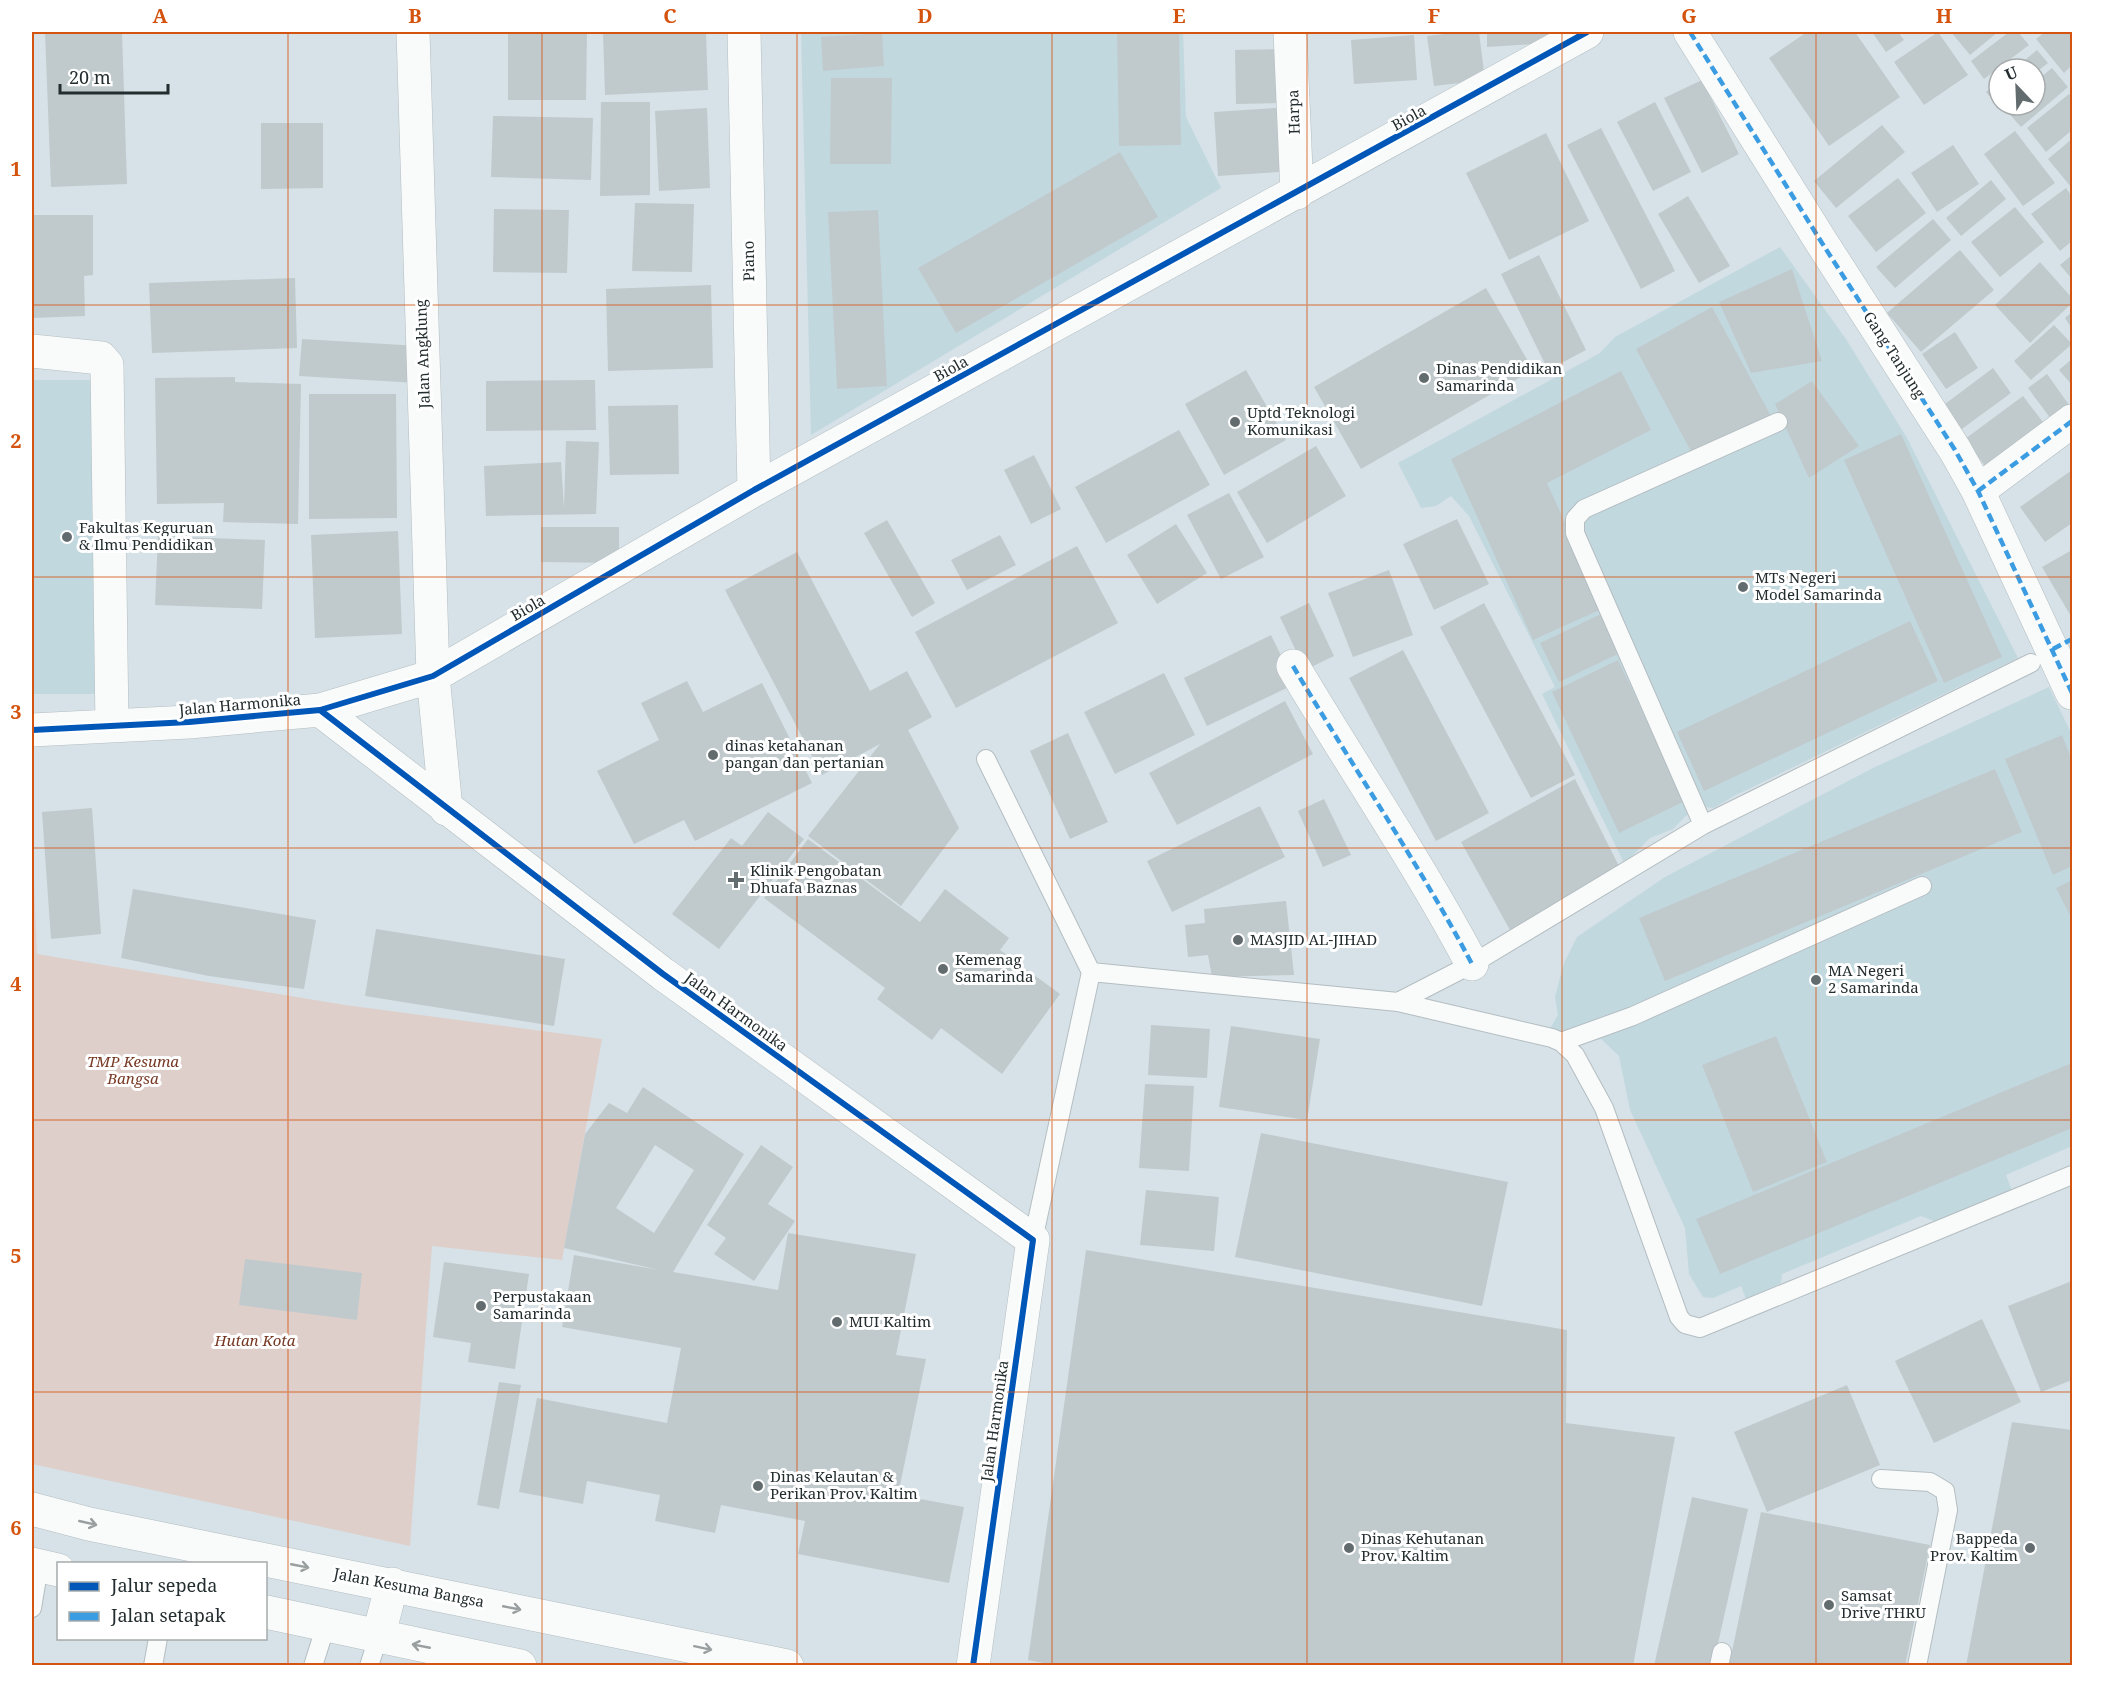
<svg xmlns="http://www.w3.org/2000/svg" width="2104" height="1697" font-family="'Noto Serif',serif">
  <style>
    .built { fill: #c2d8df }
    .green { fill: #dfcfcb }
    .building { fill: #c0cacd; fill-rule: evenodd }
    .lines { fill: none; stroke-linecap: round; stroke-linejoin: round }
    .service-casing { stroke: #b4bdc1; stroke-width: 20 }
    .minor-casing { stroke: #b4bdc1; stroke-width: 34 }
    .tertiary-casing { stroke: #b4bdc1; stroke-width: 34 }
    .service { stroke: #f9fbfb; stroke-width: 18 }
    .minor { stroke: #f9fbfb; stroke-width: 33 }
    .tertiary { stroke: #f9fbfb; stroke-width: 33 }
    .quiet { stroke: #3c9ce1; stroke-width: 4.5; stroke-dasharray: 9 4.5; stroke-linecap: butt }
    .cycleway-casing { stroke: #fff; stroke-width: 10 }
    .cycleway { stroke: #0057b8; stroke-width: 6 }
    .oneway { stroke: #999e9f }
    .grid { fill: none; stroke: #d4540f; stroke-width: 1.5; stroke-opacity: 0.55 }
    .poi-dot { fill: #626c6f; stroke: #fff; stroke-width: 2 }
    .labels { text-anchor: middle; stroke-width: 6; stroke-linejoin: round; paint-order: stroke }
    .street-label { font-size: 15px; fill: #232c2e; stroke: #fff }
    .poi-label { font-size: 15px; fill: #232c2e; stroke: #fff; text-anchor: start }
    .park-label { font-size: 15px; font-style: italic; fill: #763723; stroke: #fff }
    .neatline { fill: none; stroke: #d4540f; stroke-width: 2 }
    .grid-label { font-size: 20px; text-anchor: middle; font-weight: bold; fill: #d4540f }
  </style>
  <rect width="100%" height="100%" fill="#d6e2e7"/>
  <path class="built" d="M 801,32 L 1183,32 L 1186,117 L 1221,188 L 811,435 Z
    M 1780,247 L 1846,339 L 1907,438 L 2018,658 L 1734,796 L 1714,808 L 1703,807 L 1690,812 L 1673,829 L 1650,838 L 1629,859 L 1623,861 L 1542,694 L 1555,687 L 1469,516 L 1451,496 L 1436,506 L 1421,508 L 1398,463 L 1600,353 L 1615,337 Z
    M 32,380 L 103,380 L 103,694 L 32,694 Z
    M 2049,687 L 2072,735 L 2072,1146 L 2006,1175 L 2012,1191 L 1939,1223 L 1921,1216 L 1782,1274 L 1781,1283 L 1747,1301 L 1741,1286 L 1713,1298 L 1703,1297 L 1689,1274 L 1685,1228 L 1630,1110 L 1619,1056 L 1601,1039 L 1592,1041 L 1548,1032 L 1558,1015 L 1555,997 L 1564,963 L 1577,937 L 1665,877 L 1873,768 Z"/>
  <path class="green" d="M 32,834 L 37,954 L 345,1005 L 602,1039 L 562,1260 L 432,1246 L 410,1546 L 32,1464 Z"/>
  <path class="building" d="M 45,32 L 122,32 L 127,184 L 51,187 Z
    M 508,32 L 587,32 L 586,100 L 508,100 Z
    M 603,32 L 706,32 L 708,90 L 605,95 Z
    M 1117,32 L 1179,32 L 1181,145 L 1119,146 Z
    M 1462,32 L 1479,32 L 1485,80 L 1434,86 L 1427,36 Z
    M 1487,32 L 1552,32 L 1552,43 L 1487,47 Z
    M 1807,32 L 1855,32 L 1900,97 L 1829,146 L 1769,58 Z
    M 1872,32 L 1898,32 L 1904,40 L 1886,52 Z
    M 1938,32 L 1968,75 L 1924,105 L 1894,62 Z
    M 1951,32 L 1998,32 L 1970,55 Z
    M 2009,32 L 2018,32 L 2029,45 L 1984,79 L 1971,61 Z
    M 2045,32 L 2072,32 L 2072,65 L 2064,73 L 2036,39 Z
    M 882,33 L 884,66 L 823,71 L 821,37 Z
    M 1414,35 L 1417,80 L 1354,84 L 1351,40 Z
    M 1285,49 L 1286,103 L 1236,104 L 1235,50 Z
    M 2037,50 L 2048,63 L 2035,73 L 2035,69 L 2014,69 Z
    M 2052,68 L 2068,87 L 2021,127 L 2004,108 L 2007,105 L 2035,105 L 2035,82 Z
    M 831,78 L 892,78 L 891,164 L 830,164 Z
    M 1702,80 L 1739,154 L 1702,173 L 1664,98 Z
    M 1999,81 L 1999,103 L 1997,105 L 1986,92 Z
    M 2069,94 L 2072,98 L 2072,130 L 2046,152 L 2027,128 Z
    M 601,102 L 650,102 L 650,195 L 600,196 Z
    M 1655,102 L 1691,172 L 1653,191 L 1617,122 Z
    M 1290,107 L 1295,171 L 1218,176 L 1214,112 Z
    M 707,108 L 710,188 L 659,191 L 655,111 Z
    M 493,116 L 593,118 L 591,180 L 491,177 Z
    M 261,123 L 323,123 L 323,188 L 261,189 Z
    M 1882,125 L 1905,152 L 1836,208 L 1814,181 Z
    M 1601,128 L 1675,271 L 1641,289 L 1567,145 Z
    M 2015,131 L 2055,183 L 2023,206 L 1984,154 Z
    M 1546,133 L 1589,221 L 1509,260 L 1466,173 Z
    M 2072,139 L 2072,186 L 2071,187 L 2048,159 Z
    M 1953,145 L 1979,184 L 1937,212 L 1911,173 Z
    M 1120,152 L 1158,217 L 956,333 L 918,268 Z
    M 1898,178 L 1926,213 L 1876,252 L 1848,216 Z
    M 1991,180 L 2006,199 L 1961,236 L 1946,218 Z
    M 2066,188 L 2072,197 L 2072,241 L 2060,251 L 2031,214 Z
    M 1688,196 L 1730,266 L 1699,283 L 1658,214 Z
    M 635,203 L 694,204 L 692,272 L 632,271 Z
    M 2015,207 L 2044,242 L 2000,277 L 1971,242 Z
    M 494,209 L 569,210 L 567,273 L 493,272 Z
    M 878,210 L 887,386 L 837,389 L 828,212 Z
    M 33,215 L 93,215 L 93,275 L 84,276 L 85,316 L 32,318 Z
    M 1933,219 L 1951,240 L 1895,288 L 1876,267 Z
    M 1960,250 L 1994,290 L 1921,352 L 1887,313 Z
    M 1539,255 L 1586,350 L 1548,370 L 1501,274 Z
    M 2072,255 L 2072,279 L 2060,265 Z
    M 2040,262 L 2072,298 L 2072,303 L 2030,343 L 1995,305 Z
    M 1792,269 L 1822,361 L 1751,373 L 1719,302 Z
    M 295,278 L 297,348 L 152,353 L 149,283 Z
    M 711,285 L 713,368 L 608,371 L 606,289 Z
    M 1486,288 L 1533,370 L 1361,469 L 1314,387 Z
    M 1712,307 L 1771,416 L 1694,457 L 1636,349 Z
    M 2072,312 L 2072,329 L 2065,318 Z
    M 2054,325 L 2072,344 L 2031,380 L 2014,361 Z
    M 1955,332 L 1978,368 L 1946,389 L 1922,354 Z
    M 302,339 L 419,346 L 417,383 L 299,376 Z
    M 2072,359 L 2072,385 L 2059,370 Z
    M 1993,368 L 2011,393 L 1959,431 L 1941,407 Z
    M 1246,370 L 1286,440 L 1224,475 L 1185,404 Z
    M 1621,371 L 1651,430 L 1547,483 L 1604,608 L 1533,640 L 1451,459 Z
    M 2047,374 L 2072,409 L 2057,427 L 2028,388 Z
    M 235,377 L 235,382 L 301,384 L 298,524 L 223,522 L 224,503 L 157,504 L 155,378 Z
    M 595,380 L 596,430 L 486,431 L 486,381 Z
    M 1812,381 L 1859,446 L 1809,478 L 1775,404 Z
    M 309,394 L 396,394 L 397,518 L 309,519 Z
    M 2023,396 L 2049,430 L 1991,474 L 1965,439 Z
    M 678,405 L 679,474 L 610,475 L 608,406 Z
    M 1179,430 L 1210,485 L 1106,543 L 1075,487 Z
    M 1901,434 L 2002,657 L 1944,683 L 1844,460 Z
    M 566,441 L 599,442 L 596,514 L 486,516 L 484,466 L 561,462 L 564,508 Z
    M 1316,446 L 1346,496 L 1267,543 L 1237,492 Z
    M 1034,455 L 1061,509 L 1031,524 L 1004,470 Z
    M 2072,470 L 2072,523 L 2045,542 L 2020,507 Z
    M 1229,493 L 1264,557 L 1221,579 L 1187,515 Z
    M 1457,519 L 1489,584 L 1434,610 L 1403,544 Z
    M 887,520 L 935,603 L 912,617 L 864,533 Z
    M 1176,524 L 1207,573 L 1157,604 L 1127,555 Z
    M 541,527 L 619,527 L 619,563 L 541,562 Z
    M 398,531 L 402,634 L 315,638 L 311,535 Z
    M 1000,535 L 1016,565 L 967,590 L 951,560 Z
    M 158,536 L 265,540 L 262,609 L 155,605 Z
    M 1077,546 L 1118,623 L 956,708 L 915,632 Z
    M 2072,550 L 2072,618 L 2042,567 Z
    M 797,552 L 870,691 L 907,671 L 932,717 L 908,730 L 959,828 L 901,906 L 808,836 L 880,744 L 822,775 L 725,590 Z
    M 1389,570 L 1413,635 L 1353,657 L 1328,593 Z
    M 1309,603 L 1334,656 L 1305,670 L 1280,617 Z
    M 1484,603 L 1575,775 L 1531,798 L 1440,627 Z
    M 1601,614 L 1620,653 L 1559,682 L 1540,643 Z
    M 1910,621 L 1938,681 L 1704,791 L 1677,732 Z
    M 1271,635 L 1295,684 L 1207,726 L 1184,678 Z
    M 1403,650 L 1489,813 L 1436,841 L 1349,678 Z
    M 1618,660 L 1685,801 L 1619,833 L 1552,692 Z
    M 1164,673 L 1195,735 L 1115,774 L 1084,712 Z
    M 687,681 L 703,712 L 762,683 L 812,783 L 695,841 L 684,820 L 634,844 L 597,771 L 659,740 L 641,703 Z
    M 1285,701 L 1313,754 L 1177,825 L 1149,773 Z
    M 1068,733 L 1108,822 L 1070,839 L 1030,751 Z
    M 2062,735 L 2072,760 L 2072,866 L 2053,875 L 2005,759 Z
    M 1995,769 L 2022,832 L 1665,981 L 1639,918 Z
    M 1575,779 L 1619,866 L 1510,930 L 1461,842 Z
    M 1324,799 L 1351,855 L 1323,867 L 1298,811 Z
    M 1260,806 L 1285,857 L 1172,912 L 1147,861 Z
    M 92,808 L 101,934 L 51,939 L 42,812 Z
    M 768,812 L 804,839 L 719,949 L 672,914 L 731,838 L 742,846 Z
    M 808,839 L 920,922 L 945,889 L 1009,938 L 1000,950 L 1060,994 L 1002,1074 L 941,1028 L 932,1040 L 877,999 L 885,988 L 764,898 Z
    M 2072,880 L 2072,919 L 2056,888 Z
    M 133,889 L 316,920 L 304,989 L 209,976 L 121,958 Z
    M 1286,901 L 1294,975 L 1212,977 L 1208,955 L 1188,957 L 1185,925 L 1205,923 L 1204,909 Z
    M 376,929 L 565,959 L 554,1026 L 365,996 Z
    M 1151,1025 L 1210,1029 L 1207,1078 L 1148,1075 Z
    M 1231,1026 L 1320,1039 L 1307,1120 L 1219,1107 Z
    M 1776,1036 L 1827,1162 L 1753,1192 L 1702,1065 Z
    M 2072,1063 L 2072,1128 L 1720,1274 L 1696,1219 Z
    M 1145,1084 L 1194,1086 L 1189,1171 L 1139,1168 Z
    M 643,1087 L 744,1154 L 673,1272 L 778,1290 L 788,1233 L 916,1254 L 896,1355 L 926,1359 L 898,1495 L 964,1507 L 949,1583 L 798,1554 L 805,1521 L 721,1505 L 715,1533 L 655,1521 L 660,1495 L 587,1481 L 583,1504 L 519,1492 L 537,1398 L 667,1423 L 681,1348 L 562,1327 L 574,1255 L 659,1270 L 564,1248 L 585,1134 L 609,1103 L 627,1113 ZM 655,1145 L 694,1170 L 654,1233 L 616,1208 Z
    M 1261,1133 L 1508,1182 L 1482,1306 L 1235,1257 Z
    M 761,1145 L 793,1167 L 768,1204 L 795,1221 L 754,1281 L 714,1254 L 726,1238 L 707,1225 Z
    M 1146,1190 L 1219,1197 L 1214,1251 L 1140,1245 Z
    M 1086,1250 L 1567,1330 L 1566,1423 L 1675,1437 L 1633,1666 L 1059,1666 L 1028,1660 Z
    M 245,1259 L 362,1273 L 357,1320 L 239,1305 Z
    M 444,1262 L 529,1274 L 515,1369 L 468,1362 L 471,1343 L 433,1337 Z
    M 2072,1281 L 2072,1380 L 2041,1392 L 2008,1306 Z
    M 1982,1319 L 2021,1402 L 1934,1443 L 1895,1361 Z
    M 499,1382 L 521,1385 L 499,1509 L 477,1505 Z
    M 1847,1385 L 1880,1465 L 1767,1512 L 1734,1432 Z
    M 2012,1422 L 2072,1430 L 2072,1666 L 1966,1666 Z
    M 1692,1497 L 1748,1509 L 1713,1666 L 1654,1666 Z
    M 1761,1512 L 1930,1545 L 1905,1666 L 1729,1666 Z"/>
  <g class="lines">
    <g class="service-casing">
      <path id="service" d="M 986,759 L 1091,972
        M 1703,825 L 1575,533 L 1575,519 L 1584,509 L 1778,422
        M 1398,1002 L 1552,1038 L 1561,1042 L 1575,1055 L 1604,1108 L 1679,1317 L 1685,1324 L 1700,1328 L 2072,1175
        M 1561,1042 L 1633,1016 L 1922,886
        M 1033,1240 L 1091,972 L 1398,1002 L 1472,964 L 1703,825 L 2031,663
        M 1881,1479 L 1930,1482 L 1945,1491 L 1948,1510 L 1917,1666
        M 32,1608 L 39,1566
        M 153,1666 L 158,1638
        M 313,1666 L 326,1625
        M 369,1666 L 378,1638
        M 1719,1666 L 1722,1652"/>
    </g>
    <g class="minor-casing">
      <path id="minor" d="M 413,32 L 433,676 L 446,809
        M 744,32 L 754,490
        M 1290,32 L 1297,193
        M 1690,32 L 1822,243 L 1955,450 L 1978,491 L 2072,693
        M 32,351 L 101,358 L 107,365 L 112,726
        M 1978,491 L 2072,421
        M 1293,666 C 1352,766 1418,862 1472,964
        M 320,710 L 433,676 L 754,490 L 1587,32
        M 32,730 L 189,722 L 320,710 L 663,974 L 1033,1240 L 973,1666"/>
    </g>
    <g class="tertiary-casing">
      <path id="tertiary" d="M 32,1509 L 89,1524 L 787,1666
        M 32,1564 L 58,1570
        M 266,1612 L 520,1666
        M 378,1638 L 392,1584"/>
    </g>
    <use href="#service" class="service"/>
    <use href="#minor" class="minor"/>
    <use href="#tertiary" class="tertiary"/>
    <path class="quiet" d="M 1690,32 L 1822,243 L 1955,450 L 1978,491 L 2072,693
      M 1978,491 L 2072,421
      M 2053,649 L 2072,639
      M 1293,666 C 1352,766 1418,862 1472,964"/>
    <g class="cycleway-casing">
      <path id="cycleway" d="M 320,710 L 433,676 L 754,490 L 1587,32
        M 32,730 L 189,722 L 320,710 L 663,974 L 1033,1240 L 973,1666"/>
    </g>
    <use href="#cycleway" class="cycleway"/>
  </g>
  <defs><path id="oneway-shaft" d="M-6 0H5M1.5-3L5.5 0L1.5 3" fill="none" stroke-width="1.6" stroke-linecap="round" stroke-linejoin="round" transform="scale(1.5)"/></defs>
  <g class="oneway">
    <use href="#oneway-shaft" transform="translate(88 1523) rotate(13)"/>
    <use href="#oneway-shaft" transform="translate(300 1566) rotate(11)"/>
    <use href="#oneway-shaft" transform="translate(512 1608) rotate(11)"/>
    <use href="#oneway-shaft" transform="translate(421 1646) rotate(-169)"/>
    <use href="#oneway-shaft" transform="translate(703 1648) rotate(12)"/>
  </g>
  <path class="grid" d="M 288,32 L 288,1666M 542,32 L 542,1666M 797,32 L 797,1666M 1052,32 L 1052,1666M 1307,32 L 1307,1666M 1562,32 L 1562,1666M 1816,32 L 1816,1666M 32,305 L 2072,305M 32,577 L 2072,577M 32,848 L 2072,848M 32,1120 L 2072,1120M 32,1392 L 2072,1392"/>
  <g class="poi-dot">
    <circle cx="1424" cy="378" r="6"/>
    <circle cx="1235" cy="422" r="6"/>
    <circle cx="67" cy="537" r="6"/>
    <circle cx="1743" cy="587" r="6"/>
    <circle cx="713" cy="755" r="6"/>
    <path d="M733 871h6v6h6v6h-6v6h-6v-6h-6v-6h6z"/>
    <circle cx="1238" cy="940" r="6"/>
    <circle cx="943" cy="969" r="6"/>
    <circle cx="1816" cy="980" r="6"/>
    <circle cx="481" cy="1306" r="6"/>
    <circle cx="837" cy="1322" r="6"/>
    <circle cx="758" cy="1486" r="6"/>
    <circle cx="1349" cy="1548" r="6"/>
    <circle cx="2030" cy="1548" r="6"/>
    <circle cx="1829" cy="1605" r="6"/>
  </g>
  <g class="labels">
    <g class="street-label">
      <text transform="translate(1294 112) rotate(-92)" y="5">Harpa</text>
      <text transform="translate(1409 118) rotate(-29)" y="5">Biola</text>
      <text transform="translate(749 261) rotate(-91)" y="5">Piano</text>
      <text transform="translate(423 354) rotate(-92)" y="5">Jalan Angklung</text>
      <text transform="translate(1894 355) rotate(57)" y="5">Gang Tanjung</text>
      <text transform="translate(951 369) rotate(-29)" y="5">Biola</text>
      <text transform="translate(528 608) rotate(-30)" y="5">Biola</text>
      <text transform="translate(240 705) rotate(-5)" y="5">Jalan Harmonika</text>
      <text transform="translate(736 1012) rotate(36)" y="5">Jalan Harmonika</text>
      <text transform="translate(995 1421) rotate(-82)" y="5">Jalan Harmonika</text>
      <text transform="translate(409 1588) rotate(11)" y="5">Jalan Kesuma Bangsa</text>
    </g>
    <g class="poi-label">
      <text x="1436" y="374">Dinas Pendidikan<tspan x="1436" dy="17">Samarinda</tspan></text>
      <text x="1247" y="418">Uptd Teknologi<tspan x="1247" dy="17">Komunikasi</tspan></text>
      <text x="79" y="533">Fakultas Keguruan<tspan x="79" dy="17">&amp; Ilmu Pendidikan</tspan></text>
      <text x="1755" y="583">MTs Negeri<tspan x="1755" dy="17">Model Samarinda</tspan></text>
      <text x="725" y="751">dinas ketahanan<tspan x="725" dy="17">pangan dan pertanian</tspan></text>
      <text x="750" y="876">Klinik Pengobatan<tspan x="750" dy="17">Dhuafa Baznas</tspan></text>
      <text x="1250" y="945">MASJID AL-JIHAD</text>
      <text x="955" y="965">Kemenag<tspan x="955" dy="17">Samarinda</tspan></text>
      <text x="1828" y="976">MA Negeri<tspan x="1828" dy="17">2 Samarinda</tspan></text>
      <text x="493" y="1302">Perpustakaan<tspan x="493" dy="17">Samarinda</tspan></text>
      <text x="849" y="1327">MUI Kaltim</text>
      <text x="770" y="1482">Dinas Kelautan &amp;<tspan x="770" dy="17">Perikan Prov. Kaltim</tspan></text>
      <text x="1361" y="1544">Dinas Kehutanan<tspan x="1361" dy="17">Prov. Kaltim</tspan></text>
      <text x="2018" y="1544" text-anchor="end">Bappeda<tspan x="2018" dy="17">Prov. Kaltim</tspan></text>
      <text x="1841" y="1601">Samsat<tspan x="1841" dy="17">Drive THRU</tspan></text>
    </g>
    <g class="park-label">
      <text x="133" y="1067">TMP Kesuma<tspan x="133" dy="17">Bangsa</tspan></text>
      <text x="255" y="1346">Hutan Kota</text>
    </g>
  </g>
  <rect width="2104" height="1697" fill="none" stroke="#ffffff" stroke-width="66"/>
  <rect x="57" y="1562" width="210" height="78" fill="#ffffff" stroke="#a7abab" stroke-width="1.5"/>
  <rect x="69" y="1582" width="30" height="9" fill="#0057b8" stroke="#a7abab" stroke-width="1.5"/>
  <text x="111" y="1592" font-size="18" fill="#232c2e">Jalur sepeda</text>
  <rect x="69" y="1612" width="30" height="9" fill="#3c9ce1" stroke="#a7abab" stroke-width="1.5"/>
  <text x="111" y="1622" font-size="18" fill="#232c2e">Jalan setapak</text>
  <g transform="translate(2017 87) rotate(337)"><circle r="28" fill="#ffffff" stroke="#a7abab" stroke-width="1.5"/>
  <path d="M0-4.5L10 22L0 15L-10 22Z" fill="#626c6f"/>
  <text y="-9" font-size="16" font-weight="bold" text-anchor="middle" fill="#232c2e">U</text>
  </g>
  <path d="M60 84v9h108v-9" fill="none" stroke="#232c2e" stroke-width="3"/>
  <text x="69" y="84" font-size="18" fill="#232c2e" stroke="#ffffff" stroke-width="4.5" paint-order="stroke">20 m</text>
  <rect x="33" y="33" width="2038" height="1631" class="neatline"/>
  <g class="grid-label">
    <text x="160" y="23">A</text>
    <text x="415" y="23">B</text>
    <text x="670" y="23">C</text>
    <text x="925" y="23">D</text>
    <text x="1179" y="23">E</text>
    <text x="1434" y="23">F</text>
    <text x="1689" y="23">G</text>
    <text x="1944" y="23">H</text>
    <text x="16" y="176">1</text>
    <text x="16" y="448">2</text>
    <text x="16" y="719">3</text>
    <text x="16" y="991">4</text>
    <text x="16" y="1263">5</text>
    <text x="16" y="1535">6</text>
  </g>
</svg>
